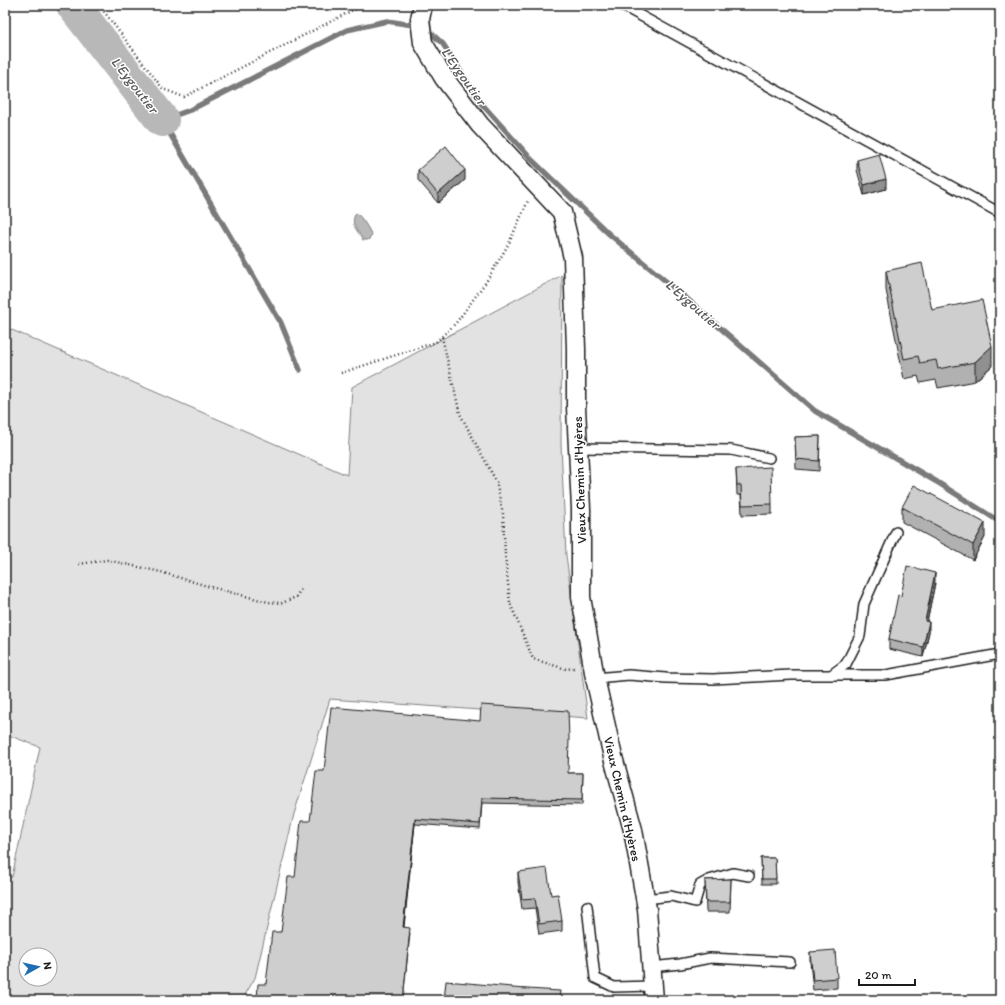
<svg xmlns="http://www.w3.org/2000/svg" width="1005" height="1005" font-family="Itim,sans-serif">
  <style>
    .green { fill: #e2e2e2; stroke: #7f7f7f; fill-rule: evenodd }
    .water { fill: #b8b8b8; stroke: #7a7a7a }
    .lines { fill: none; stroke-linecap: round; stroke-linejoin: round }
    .stream { stroke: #7a7a7a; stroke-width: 5.5 }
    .river { stroke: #b8b8b8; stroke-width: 34 }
    .lane-casing { stroke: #1c1c1c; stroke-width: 12 }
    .street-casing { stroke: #1c1c1c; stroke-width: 21 }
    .path { stroke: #1c1c1c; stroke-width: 2.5; stroke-dasharray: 1 3; stroke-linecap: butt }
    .lane { stroke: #fff; stroke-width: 9 }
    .street { stroke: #fff; stroke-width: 18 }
    .wall { fill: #b1b1b1; stroke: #1c1c1c }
    .shaded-wall { fill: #909090; stroke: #1c1c1c }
    .building { fill: #cecece; stroke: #1c1c1c }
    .labels { text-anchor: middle; stroke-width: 3; stroke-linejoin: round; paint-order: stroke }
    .street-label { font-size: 13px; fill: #1c1c1c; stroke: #fff }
    .water-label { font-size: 14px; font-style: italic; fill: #5a5a5a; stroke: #fff }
  </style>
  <rect width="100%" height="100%" fill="#fff"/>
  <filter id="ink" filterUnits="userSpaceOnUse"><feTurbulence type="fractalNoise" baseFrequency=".025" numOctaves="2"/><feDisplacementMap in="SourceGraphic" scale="8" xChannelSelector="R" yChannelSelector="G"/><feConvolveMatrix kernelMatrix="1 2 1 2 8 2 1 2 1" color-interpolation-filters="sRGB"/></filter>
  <g filter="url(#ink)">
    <path class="green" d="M 562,275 L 561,444 L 566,555 L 588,718 L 330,699 L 294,814 L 255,978 L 242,1000 L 5,1000 L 5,876 L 12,877 L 40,747 L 5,734 L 5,327 L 347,475 L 352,387 ZM 26,955 L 50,955 L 50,979 L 26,979 Z"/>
    <path class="water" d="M 356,213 C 362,217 369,229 372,236 L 368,240 L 363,240 C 358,231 349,224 356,213 Z"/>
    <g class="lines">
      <path class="stream" d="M 431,33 L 443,44 L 481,103 L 532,160 L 609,234 L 686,298 L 815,411 L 937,482 L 1000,522
        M 300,370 L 281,323 L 162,120 L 190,110 L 347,30 L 387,21 L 413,25"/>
      <path class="river" d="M 73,5 L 162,120"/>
      <g class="lane-casing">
        <path id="lane" d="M 621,5 L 1000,213
          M 578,448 L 731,450 L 769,458
          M 831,675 L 886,675 L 1000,654
          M 595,678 L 629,675 L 666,678 L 713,679 L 791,675 L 831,675 L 846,664 L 860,636 L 864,604 L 896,532
          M 645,899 L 671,896 L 695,902 L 700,885 L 709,880 L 733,873 L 749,876
          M 587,906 L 595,978 L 614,987 L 653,986
          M 651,967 L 680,964 L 710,958 L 790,962"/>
      </g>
      <g class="street-casing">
        <path id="street" d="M 423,5 L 420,19 L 423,43 L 444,78 L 480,125 L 562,212 L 573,258 L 576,349 L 576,407 L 581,509 L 581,597 L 595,678 L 613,757 L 633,830 L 647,909 L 654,1000"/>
      </g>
      <path class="path" d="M 99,5 L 163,89 L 184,97 L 353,10 L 373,5
        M 442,337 L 460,414 L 496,481 L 503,514 L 505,555 L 510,603 L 533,659 L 566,669 L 574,668
        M 341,373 L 436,342 L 456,323 L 486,282 L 508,245 L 528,201
        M 79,564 L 107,560 L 161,572 L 207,586 L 268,602 L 282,603 L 296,597 L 301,589"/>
      <use href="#lane" class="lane"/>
      <use href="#street" class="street"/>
    </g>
    <path class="wall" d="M 857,160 L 886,189 L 864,195 L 857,170 Z
      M 418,170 L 465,180 L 438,203 L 418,180 Z
      M 886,271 L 932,310 L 992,366 L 975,381 L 938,388 L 936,380 L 920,383 L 918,376 L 904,379 L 886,290 Z
      M 820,436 L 819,471 L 796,469 L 795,437 Z
      M 736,469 L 772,504 L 772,514 L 742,515 L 741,495 L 737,495 Z
      M 902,507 L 985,537 L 973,560 L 902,522 Z
      M 935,583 L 927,621 L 929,632 L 923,657 L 889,649 L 889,639 L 901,596 Z
      M 568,773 L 583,773 L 582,805 L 482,803 L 480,829 L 415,824 L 404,927 L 410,933 L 403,1000 L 257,1000 L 266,984 L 281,932 L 310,821 Z
      M 761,858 L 775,858 L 776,884 L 762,884 Z
      M 518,872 L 551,895 L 562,921 L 562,931 L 539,934 L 535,908 L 522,909 L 518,882 Z
      M 731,879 L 730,912 L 706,912 L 705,880 Z
      M 810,952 L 837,978 L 837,988 L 813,990 L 810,962 Z"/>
    <path class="shaded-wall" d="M 465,170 L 465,180 L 438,203 L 438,194 Z
      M 886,179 L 886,189 L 864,195 L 864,185 Z
      M 992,346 L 992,366 L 975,381 L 975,362 Z
      M 985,523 L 985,537 L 973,560 L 973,545 Z
      M 935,573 L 935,583 L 925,631 L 925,621 Z
      M 929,622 L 929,632 L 923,657 L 923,647 Z
      M 415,819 L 415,824 L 403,932 L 403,927 Z"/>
    <path class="building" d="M 446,146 L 465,170 L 438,194 L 418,170 Z
      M 879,154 L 886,179 L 864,185 L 857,160 Z
      M 922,263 L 932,310 L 982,300 L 992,346 L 975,362 L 938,369 L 936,360 L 920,363 L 918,356 L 904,359 L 886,271 Z
      M 820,436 L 819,461 L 796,459 L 795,437 Z
      M 771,467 L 772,504 L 742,505 L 741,485 L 737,485 L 736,469 Z
      M 914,485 L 985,523 L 973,545 L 902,507 Z
      M 907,566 L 935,573 L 925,621 L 929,622 L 923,647 L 889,639 L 898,595 L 901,596 Z
      M 481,705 L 568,711 L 569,739 L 568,773 L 583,773 L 582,800 L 482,798 L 480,824 L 415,819 L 403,927 L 410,928 L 403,1000 L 257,1000 L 258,984 L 266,984 L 272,932 L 281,932 L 288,877 L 295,877 L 301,821 L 310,821 L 316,771 L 324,771 L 331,707 L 480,721 Z
      M 761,858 L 775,858 L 776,879 L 762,879 Z
      M 547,868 L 551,895 L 558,894 L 562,921 L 539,924 L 535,898 L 522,899 L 518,872 Z
      M 731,879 L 730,902 L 706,902 L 705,880 Z
      M 835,950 L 837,978 L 813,980 L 810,952 Z
      M 446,981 L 512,987 L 512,988 L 560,991 L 559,1000 L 444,1000 Z"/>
  </g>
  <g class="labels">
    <g class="street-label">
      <text transform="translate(579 480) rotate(-92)" y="5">Vieux Chemin d'Hyères</text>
      <text transform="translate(623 799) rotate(77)" y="5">Vieux Chemin d'Hyères</text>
    </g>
    <g class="water-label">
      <text transform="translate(464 76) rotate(55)" y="5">L'Eygoutier</text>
      <text transform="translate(135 85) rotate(52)" y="5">L'Eygoutier</text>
      <text transform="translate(693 304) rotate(41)" y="5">L'Eygoutier</text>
    </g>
  </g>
  <rect width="1005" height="1005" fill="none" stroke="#fff" stroke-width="20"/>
  <rect x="10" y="10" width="985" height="985" fill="none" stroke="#1c1c1c" stroke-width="1.5" filter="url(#ink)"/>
  <g transform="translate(38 967) rotate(82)"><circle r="19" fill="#ffffff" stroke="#a4a4a4"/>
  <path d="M0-3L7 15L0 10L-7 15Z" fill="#1f6fb2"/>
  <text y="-6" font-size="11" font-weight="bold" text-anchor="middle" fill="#1c1c1c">N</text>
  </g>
  <path d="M859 979v6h56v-6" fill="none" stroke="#1c1c1c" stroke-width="2"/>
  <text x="865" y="979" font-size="12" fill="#1c1c1c" stroke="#ffffff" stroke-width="3" paint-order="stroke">20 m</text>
</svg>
